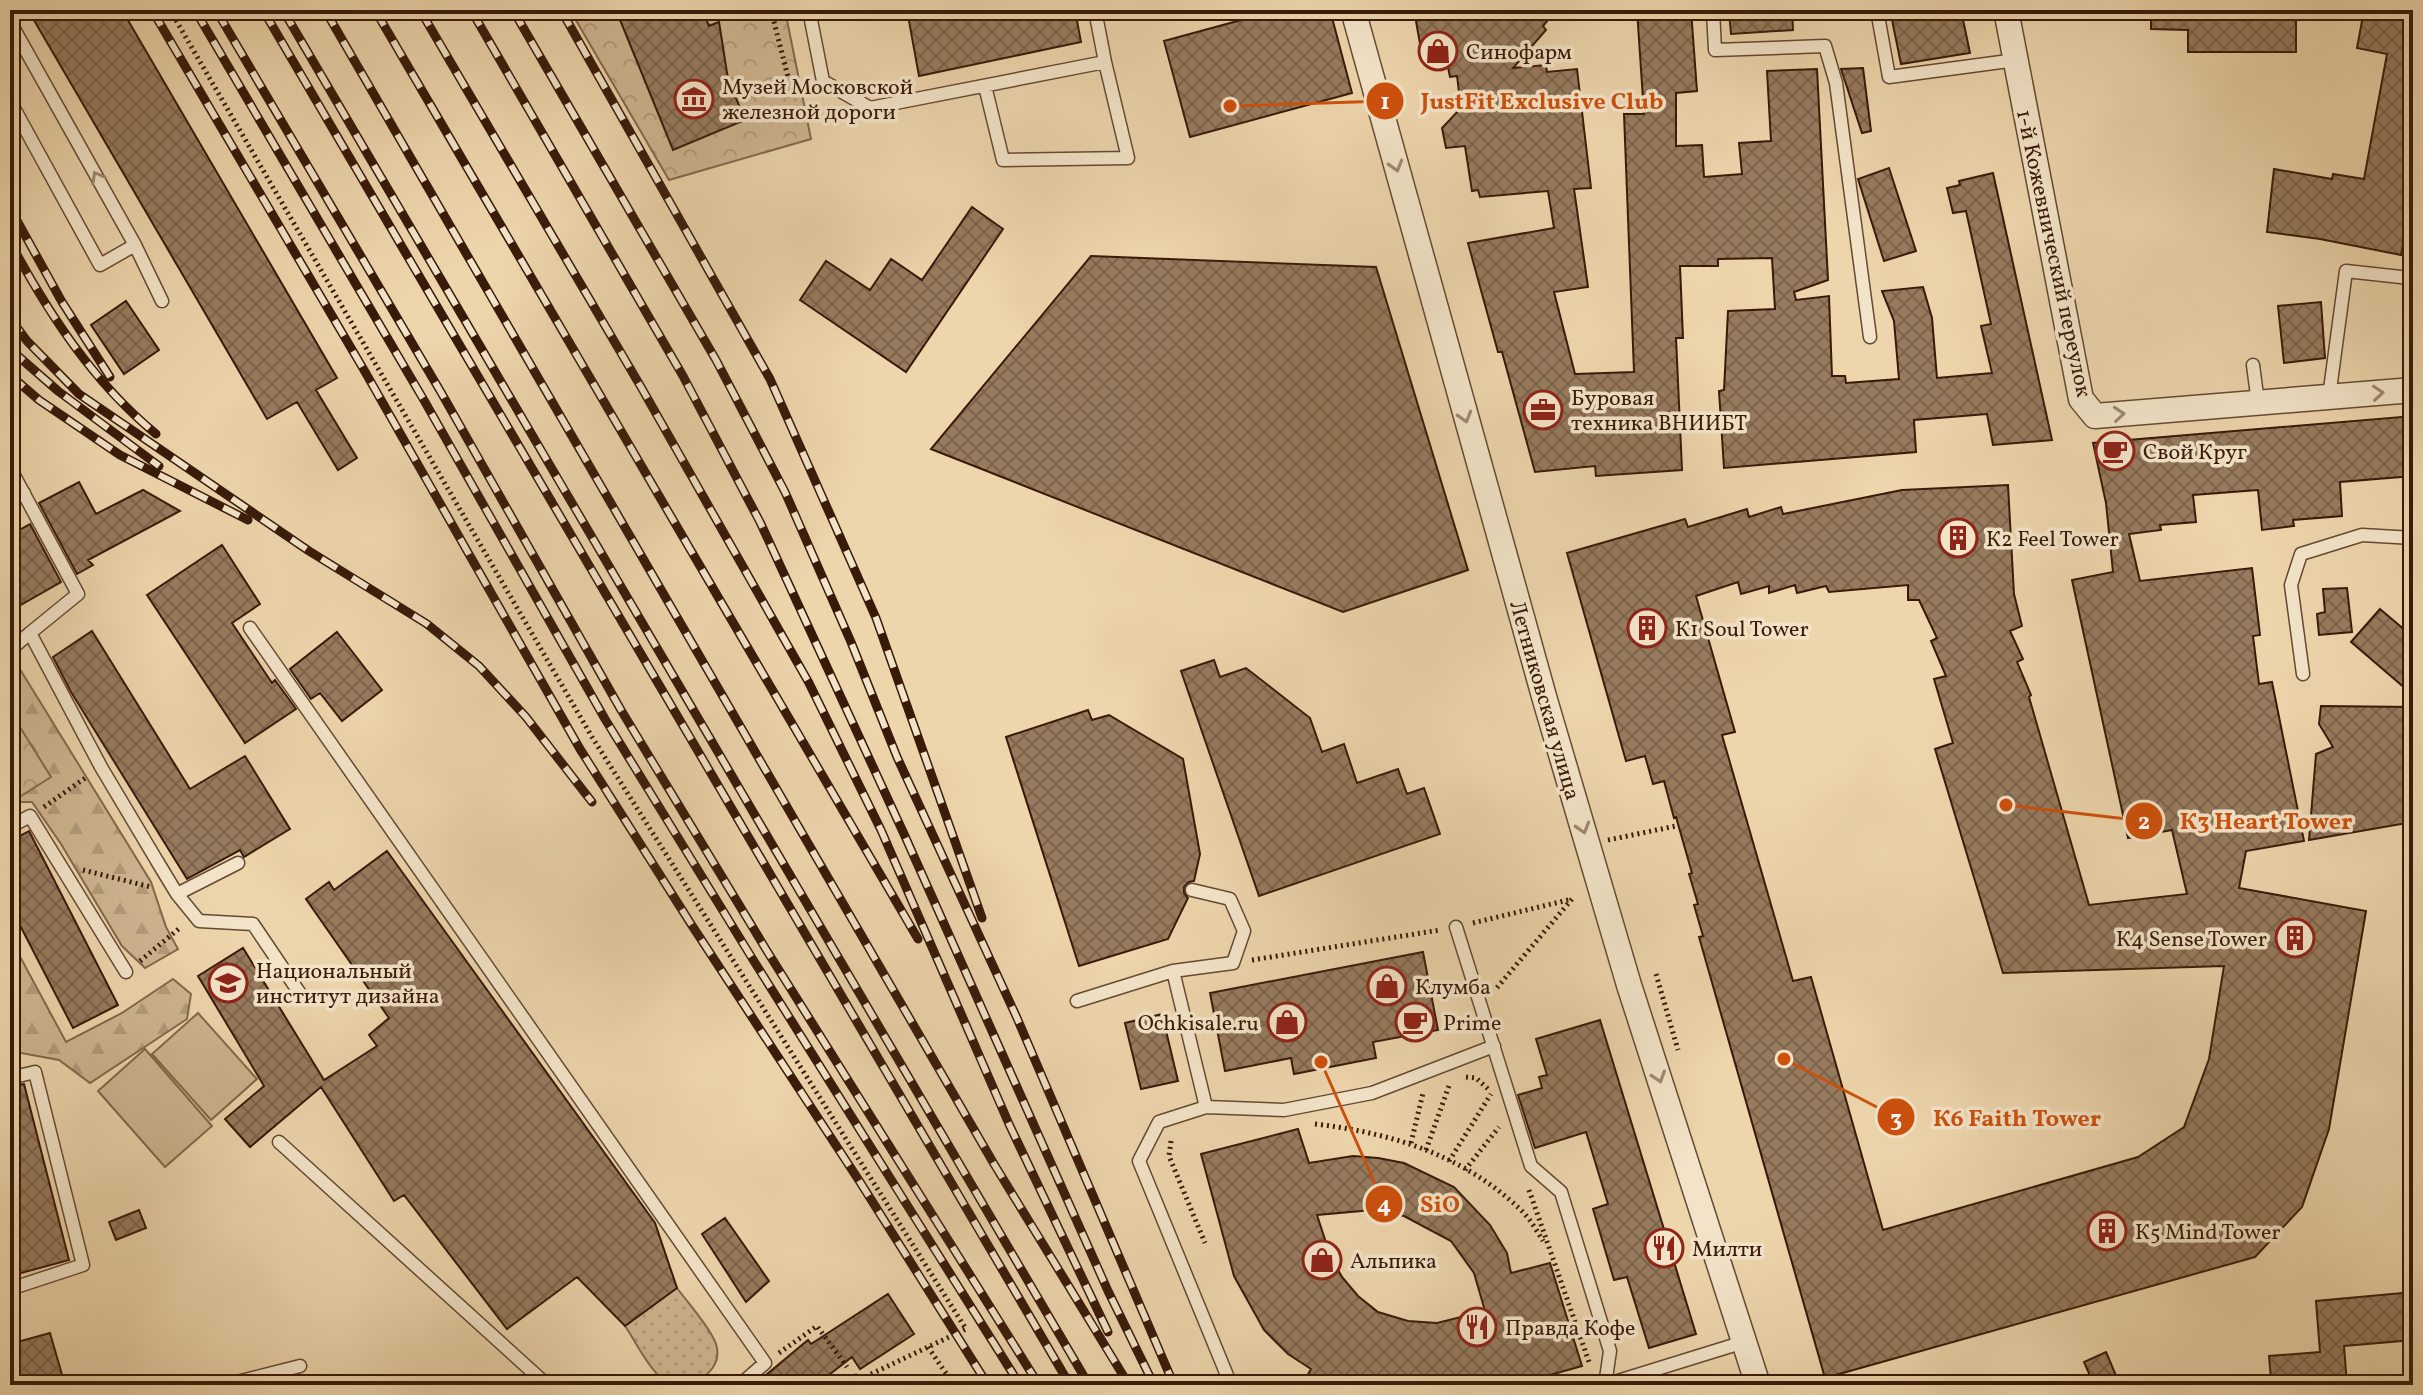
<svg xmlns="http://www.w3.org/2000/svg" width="2423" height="1395" font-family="Vollkorn,serif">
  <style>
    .grass { fill: url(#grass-dots); stroke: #84684c; stroke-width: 2 }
    .forest { fill: url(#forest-firs); stroke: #84684c; stroke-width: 2 }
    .park { fill: url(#park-crowns); stroke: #84684c; stroke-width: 2 }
    .pitch { fill: #ceb590; stroke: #84684c; stroke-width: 2 }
    .building { fill: url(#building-cross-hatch); stroke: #391a09; stroke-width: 2; fill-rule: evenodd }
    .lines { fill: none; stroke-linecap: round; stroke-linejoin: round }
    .service-casing { stroke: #664932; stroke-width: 15 }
    .minor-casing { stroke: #664932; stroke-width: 27 }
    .path { stroke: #391a09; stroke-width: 5; stroke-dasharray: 2 4; stroke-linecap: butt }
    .service { stroke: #f3e4c9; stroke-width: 12 }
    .minor { stroke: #f3e4c9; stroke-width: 24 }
    .rail-casing { stroke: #391a09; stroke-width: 9 }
    .rail { stroke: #f3e4c9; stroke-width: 6; stroke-dasharray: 18; stroke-linecap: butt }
    .oneway { stroke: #9f8973 }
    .labels { text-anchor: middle; stroke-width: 7; stroke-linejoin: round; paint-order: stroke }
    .poi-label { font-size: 22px; fill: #391a09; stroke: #f3e4c9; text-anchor: start }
    .street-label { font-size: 22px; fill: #391a09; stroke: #f3e4c9 }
    .leader { fill: none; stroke: #ce500c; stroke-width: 3 }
    .callout-dot { fill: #ce500c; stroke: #f3e4c9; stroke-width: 3 }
    .mark-label { font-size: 24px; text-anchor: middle; font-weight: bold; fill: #fff }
    .callout-label { font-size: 24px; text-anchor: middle; font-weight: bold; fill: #ce500c; stroke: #f3e4c9; stroke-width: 7; stroke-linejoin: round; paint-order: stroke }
  </style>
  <defs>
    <pattern id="grass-dots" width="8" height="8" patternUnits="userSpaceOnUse" patternTransform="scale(2)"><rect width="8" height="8" fill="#ceb590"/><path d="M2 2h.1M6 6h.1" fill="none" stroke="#b29b7b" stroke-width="1.8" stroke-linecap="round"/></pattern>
    <pattern id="forest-firs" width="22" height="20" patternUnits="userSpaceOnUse" patternTransform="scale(2)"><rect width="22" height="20" fill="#ceb590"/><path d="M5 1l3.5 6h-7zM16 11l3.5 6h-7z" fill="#b29b7b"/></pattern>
    <pattern id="park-crowns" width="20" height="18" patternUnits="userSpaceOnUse" patternTransform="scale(2)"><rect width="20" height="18" fill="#ceb590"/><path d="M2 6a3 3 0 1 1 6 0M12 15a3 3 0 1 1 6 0" fill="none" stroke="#b29b7b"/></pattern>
    <pattern id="building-cross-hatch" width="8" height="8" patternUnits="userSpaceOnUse" patternTransform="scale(2)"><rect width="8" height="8" fill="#977b5e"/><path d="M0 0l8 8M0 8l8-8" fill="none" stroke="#7c644c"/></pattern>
  </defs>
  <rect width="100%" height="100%" fill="#edd5ac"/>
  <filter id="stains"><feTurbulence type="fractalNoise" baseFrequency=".0025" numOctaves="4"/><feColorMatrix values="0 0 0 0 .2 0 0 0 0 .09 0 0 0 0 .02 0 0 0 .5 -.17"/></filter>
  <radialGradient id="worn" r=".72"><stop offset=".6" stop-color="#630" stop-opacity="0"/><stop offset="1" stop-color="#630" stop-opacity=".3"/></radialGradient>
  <path class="grass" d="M 677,1288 C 688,1303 710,1327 716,1344 C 726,1374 683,1395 660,1377 C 646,1364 636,1342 625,1326 Z"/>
  <path class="forest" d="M 10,653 L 151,882 L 166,927 L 178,949 L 145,968 L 122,946 L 61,844 L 32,802 L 10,802 Z
    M 10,938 L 66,1042 L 122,1013 L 173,979 L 191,994 L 187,1019 L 90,1083 L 59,1060 L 10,1051 Z"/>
  <path class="park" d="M 570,10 L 785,10 L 811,139 L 669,180 Z
    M 10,711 L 51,777 L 10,803 Z"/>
  <path class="pitch" d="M 198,1013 L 257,1079 L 211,1120 L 152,1054 Z
    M 145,1049 L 212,1126 L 165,1167 L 98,1091 Z"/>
  <path class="building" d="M 28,10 L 122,10 L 337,378 L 316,390 L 357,458 L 338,470 L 297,402 L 267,419 Z
    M 616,10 L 702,10 L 709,26 L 719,22 L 728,79 L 745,120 L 673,150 Z
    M 907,10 L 1075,10 L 1081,42 L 919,76 Z
    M 1278,10 L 1330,10 L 1352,93 L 1190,137 L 1164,41 Z
    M 1414,10 L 1556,10 L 1543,26 L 1546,30 L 1513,68 L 1546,65 L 1547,72 L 1577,69 L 1591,188 L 1574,189 L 1588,287 L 1554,292 L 1575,374 L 1634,372 L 1624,114 L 1644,114 L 1637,10 L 1691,10 L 1697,91 L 1676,93 L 1676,146 L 1702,145 L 1704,177 L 1742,174 L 1739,143 L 1771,141 L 1767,71 L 1817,69 L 1828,280 L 1794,292 L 1796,300 L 1829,296 L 1832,376 L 1845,376 L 1846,383 L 1899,379 L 1894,321 L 1882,291 L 1923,287 L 1932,318 L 1937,378 L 1992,373 L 1981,326 L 1991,324 L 1966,211 L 1953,213 L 1947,188 L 1960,185 L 1959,181 L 1993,173 L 2052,440 L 1993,445 L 1987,414 L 1914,420 L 1916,452 L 1724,468 L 1719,391 L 1724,390 L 1728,311 L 1775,309 L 1772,258 L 1718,259 L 1718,266 L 1680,266 L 1683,338 L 1676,338 L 1682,470 L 1596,476 L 1595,466 L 1535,472 L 1502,352 L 1498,352 L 1468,243 L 1554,228 L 1548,191 L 1480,197 L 1478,190 L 1472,191 L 1465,146 L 1446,148 L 1442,128 L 1461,108 L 1457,76 L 1450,77 L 1448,67 L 1432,62 L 1422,55 Z
    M 1729,10 L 1792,10 L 1793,30 L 1731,34 Z
    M 1890,10 L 1961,10 L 1970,53 L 1901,64 Z
    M 2151,10 L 2296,10 L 2296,52 L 2188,52 L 2188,30 L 2151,29 Z
    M 2364,10 L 2413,10 L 2413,191 L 2401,255 L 2320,239 L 2267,232 L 2274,169 L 2332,179 L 2333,174 L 2364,179 L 2387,54 L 2357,48 Z
    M 1863,68 L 1871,131 L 1862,133 L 1841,69 Z
    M 1889,168 L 1916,251 L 1884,261 L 1858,179 Z
    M 972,207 L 1003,229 L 906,372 L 800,300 L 826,261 L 870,290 L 891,259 L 922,280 Z
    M 1091,256 L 1376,267 L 1468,570 L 1343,612 L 931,449 Z
    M 126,301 L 159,350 L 124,374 L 91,325 Z
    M 2321,302 L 2325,358 L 2284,363 L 2278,306 Z
    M 2413,416 L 2413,476 L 2340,482 L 2342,516 L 2293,520 L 2294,526 L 2262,530 L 2258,490 L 2193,495 L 2196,522 L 2160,525 L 2161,530 L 2129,534 L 2140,581 L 2252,568 L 2260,635 L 2253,636 L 2259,684 L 2272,682 L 2304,841 L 2246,851 L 2239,888 L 2366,911 L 2329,1129 L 2302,1207 L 2255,1257 L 1825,1378 L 1699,937 L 1703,936 L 1694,905 L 1698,904 L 1689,874 L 1692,873 L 1676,817 L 1674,818 L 1664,781 L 1653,784 L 1645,756 L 1626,761 L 1567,553 L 1685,519 L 1688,527 L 1747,509 L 1749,517 L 1781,507 L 1783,514 L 1902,490 L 2008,485 L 2014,594 L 2022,626 L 2010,631 L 2023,659 L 2017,662 L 2031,695 L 2029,697 L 2089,905 L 2187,894 L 2172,830 L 2128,838 L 2072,580 L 2113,572 L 2106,503 L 2093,443 ZM 1738,582 L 1741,594 L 1769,586 L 1769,593 L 1795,585 L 1797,593 L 1826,586 L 1829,592 L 1908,585 L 1908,600 L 1919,600 L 1937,638 L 1931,641 L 1946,676 L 1934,679 L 1953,743 L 1935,749 L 2003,973 L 2224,966 L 2209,1059 L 2184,1127 L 2138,1157 L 1883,1230 L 1811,977 L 1793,981 L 1722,735 L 1735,732 L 1696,596 Z
    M 79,482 L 96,514 L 143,490 L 180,511 L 88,560 L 93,565 L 77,574 L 39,503 Z
    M 30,524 L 61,582 L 10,611 L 10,535 Z
    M 222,545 L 260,604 L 232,623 L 272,683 L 275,680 L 296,709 L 245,743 L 147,595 Z
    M 2347,588 L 2352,632 L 2319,635 L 2317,614 L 2325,612 L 2323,589 Z
    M 2380,609 L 2413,637 L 2413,695 L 2351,642 Z
    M 92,631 L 190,789 L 245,756 L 290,829 L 244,857 L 240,850 L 187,879 L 71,692 L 53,657 Z
    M 337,632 L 382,690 L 342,721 L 320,693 L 311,699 L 290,669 Z
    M 1214,660 L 1220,677 L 1246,668 L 1310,718 L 1322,752 L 1344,744 L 1357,783 L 1398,769 L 1407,794 L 1424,788 L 1440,834 L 1259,896 L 1181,671 Z
    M 2321,706 L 2413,707 L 2413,822 L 2309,840 L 2316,754 L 2333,747 L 2319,724 Z
    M 1088,710 L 1092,720 L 1109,715 L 1183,759 L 1200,854 L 1194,881 L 1189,882 L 1184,887 L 1184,893 L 1188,898 L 1168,939 L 1079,966 L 1006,737 Z
    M 29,831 L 118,1005 L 73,1028 L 10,906 L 10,841 Z
    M 387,851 L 655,1223 L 677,1288 L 625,1326 L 577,1277 L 507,1329 L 404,1195 L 394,1201 L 321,1087 L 250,1147 L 225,1119 L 264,1086 L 198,976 L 243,948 L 324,1080 L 377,1046 L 369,1035 L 389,1018 L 306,899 L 329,882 L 334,890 Z
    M 1423,952 L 1438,1030 L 1373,1042 L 1376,1058 L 1294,1074 L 1291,1058 L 1225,1071 L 1210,993 Z
    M 1162,1014 L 1178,1081 L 1141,1089 L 1125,1023 Z
    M 1600,1020 L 1696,1334 L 1649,1348 L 1627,1277 L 1614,1280 L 1593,1209 L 1608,1204 L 1586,1132 L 1535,1148 L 1518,1095 L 1542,1088 L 1539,1077 L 1547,1075 L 1536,1039 Z
    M 24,1084 L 69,1260 L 10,1276 L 10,1087 Z
    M 1298,1129 L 1309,1163 L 1353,1156 L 1378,1158 L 1404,1163 L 1454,1187 L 1490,1225 L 1507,1253 L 1511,1273 L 1550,1263 L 1582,1366 L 1514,1385 L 1302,1385 L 1311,1369 L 1288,1354 L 1264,1330 L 1234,1276 L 1201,1154 ZM 1373,1210 L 1404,1216 L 1451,1241 L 1474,1273 L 1485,1311 L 1437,1323 L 1408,1321 L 1378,1312 L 1358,1296 L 1342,1277 L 1330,1255 L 1317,1215 Z
    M 139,1210 L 146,1228 L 116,1240 L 109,1222 Z
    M 725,1218 L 769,1281 L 746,1302 L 702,1234 Z
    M 2413,1292 L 2413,1340 L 2344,1346 L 2347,1385 L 2319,1385 L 2319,1375 L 2271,1379 L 2269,1356 L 2320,1352 L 2316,1301 Z
    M 888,1294 L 914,1334 L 860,1369 L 852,1357 L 816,1385 L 754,1385 L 808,1340 L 811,1344 Z
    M 50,1333 L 65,1385 L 10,1385 L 10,1344 Z
    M 2106,1352 L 2120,1385 L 2094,1385 L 2084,1362 Z"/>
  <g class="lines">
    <g class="service-casing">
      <path id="service" d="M 809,10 L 823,81 L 870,108 L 1105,62 L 1095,10
        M 1713,10 L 1715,50 L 1825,46 L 1836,83 L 1870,337
        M 1877,10 L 1889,77 L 2016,60
        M 10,22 L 135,245 L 162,301
        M 985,86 L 1003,160 L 1128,158 L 1105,62
        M 10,101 L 100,265 L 135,245
        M 2253,365 L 2258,403
        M 2329,397 L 2346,271 L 2410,278 L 2413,263
        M 10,468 L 78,594 L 30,633
        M 10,501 L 24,493
        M 250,628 L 765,1363 L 740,1385
        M 10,650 L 30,633 L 101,767 L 160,866
        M 2303,674 L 2291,585 L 2301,554 L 2362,535 L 2413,538
        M 10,827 L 30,816 L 126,972
        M 157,861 L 177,894 L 238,863
        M 177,894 L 199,921 L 253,924 L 303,998
        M 1456,927 L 1531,1166 L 1561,1192 L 1610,1351 L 1605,1385
        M 1173,971 L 1206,1107
        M 1077,1001 L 1173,971 L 1233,963 L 1244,931 L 1230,899 L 1192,890
        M 10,1078 L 35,1072 L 83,1265 L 10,1289
        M 279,1142 L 547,1385
        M 225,1385 L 300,1366
        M 850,1385 L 856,1381
        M 1231,1385 L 1139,1161 L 1159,1122 L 1206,1107 L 1284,1110 L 1372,1093 L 1494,1046
        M 1605,1385 L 1744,1342"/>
    </g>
    <g class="minor-casing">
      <path id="minor" d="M 1353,10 L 1545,700 L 1629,985 L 1758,1385
        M 2006,10 L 2081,399 L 2095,416 L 2413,390"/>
    </g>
    <path class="path" d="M 170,10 L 592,737 L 966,1329 L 869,1375
      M 771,10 L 788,77
      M 10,527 L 20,521
      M 44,807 L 88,776
      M 1608,840 L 1676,826
      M 83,870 L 151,887
      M 1473,923 L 1572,899 L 1495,990
      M 1252,960 L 1440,930
      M 140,961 L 181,927
      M 1656,974 L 1678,1050
      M 1466,1077 L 1476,1078 L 1488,1089
      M 1315,1124 C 1392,1133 1464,1155 1522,1211 C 1530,1219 1537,1231 1543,1241
      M 1171,1141 L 1169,1156 L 1205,1243
      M 1411,1143 L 1423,1093
      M 1426,1150 L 1450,1083
      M 1449,1161 L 1491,1094
      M 1465,1170 L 1499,1127
      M 1529,1190 L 1589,1362
      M 928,1347 L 954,1385
      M 779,1353 L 817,1326 L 847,1367"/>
    <use href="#service" class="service"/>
    <use href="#minor" class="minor"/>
    <g class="rail-casing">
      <path id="rail" d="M 152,10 L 364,370 L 580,749 L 691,924 L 860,1182 L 988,1385
        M 195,10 L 425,402 L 605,719 L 752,958 L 1020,1385
        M 216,10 L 442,394 L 621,710 L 767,951 L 1039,1385
        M 263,10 L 1070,1385
        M 283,10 L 1089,1385
        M 325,10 L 994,1164 L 1129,1385
        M 375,10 L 918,939
        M 420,10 L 641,387 L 809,683 L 881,830 L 1009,1124 L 1108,1332
        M 471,10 L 683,376 L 760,522 L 904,834 L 1108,1291 L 1154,1385
        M 513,10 L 716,360 L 785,492 L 851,642 L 897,757 L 1017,1018 L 1174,1385
        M 561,10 L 770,379 L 876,618 L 982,918
        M 10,208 L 62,302 L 110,377
        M 10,242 C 49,314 92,381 156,434
        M 10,318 L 27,341 L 79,394 L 309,551 L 427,624 L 479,666 L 526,717 L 592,802
        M 10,349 L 58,391 L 159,466
        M 10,375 L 39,400 L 120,455 L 248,520"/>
    </g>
    <use href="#rail" class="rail"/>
  </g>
  <defs><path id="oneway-chevron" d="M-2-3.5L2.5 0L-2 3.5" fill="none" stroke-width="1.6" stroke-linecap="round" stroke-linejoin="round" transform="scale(2)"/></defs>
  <g class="oneway">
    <use href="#oneway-chevron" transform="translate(1396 166) rotate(74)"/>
    <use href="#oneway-chevron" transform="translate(97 177) rotate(-119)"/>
    <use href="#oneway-chevron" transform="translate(2378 393) rotate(-4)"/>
    <use href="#oneway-chevron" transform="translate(2119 414) rotate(-5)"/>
    <use href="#oneway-chevron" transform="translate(1465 417) rotate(74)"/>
    <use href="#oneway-chevron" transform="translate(1583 828) rotate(74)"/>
    <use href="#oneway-chevron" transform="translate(1659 1077) rotate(72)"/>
  </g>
  <defs>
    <g id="shop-ring" transform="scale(2)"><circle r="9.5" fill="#f3e4c9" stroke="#8f2418" stroke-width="1.5"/><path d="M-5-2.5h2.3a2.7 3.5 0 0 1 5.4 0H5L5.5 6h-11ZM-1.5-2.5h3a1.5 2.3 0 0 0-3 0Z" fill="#8f2418"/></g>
    <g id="museum-ring" transform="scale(2)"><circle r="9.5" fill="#f3e4c9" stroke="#8f2418" stroke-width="1.5"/><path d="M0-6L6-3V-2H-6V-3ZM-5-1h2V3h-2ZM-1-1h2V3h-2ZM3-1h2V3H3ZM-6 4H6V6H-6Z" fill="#8f2418"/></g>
    <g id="office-ring" transform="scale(2)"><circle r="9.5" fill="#f3e4c9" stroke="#8f2418" stroke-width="1.5"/><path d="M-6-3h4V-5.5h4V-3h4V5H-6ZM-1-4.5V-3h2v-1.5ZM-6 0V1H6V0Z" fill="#8f2418"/></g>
    <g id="cafe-ring" transform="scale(2)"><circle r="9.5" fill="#f3e4c9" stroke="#8f2418" stroke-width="1.5"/><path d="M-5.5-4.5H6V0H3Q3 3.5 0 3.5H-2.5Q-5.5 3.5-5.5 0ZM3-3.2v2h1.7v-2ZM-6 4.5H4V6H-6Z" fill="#8f2418"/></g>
    <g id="building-ring" transform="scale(2)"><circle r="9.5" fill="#f3e4c9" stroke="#8f2418" stroke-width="1.5"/><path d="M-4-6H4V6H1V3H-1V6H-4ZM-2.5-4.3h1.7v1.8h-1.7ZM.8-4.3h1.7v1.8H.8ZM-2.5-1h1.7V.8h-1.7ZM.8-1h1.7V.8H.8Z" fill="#8f2418"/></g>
    <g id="university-ring" transform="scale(2)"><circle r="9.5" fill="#f3e4c9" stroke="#8f2418" stroke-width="1.5"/><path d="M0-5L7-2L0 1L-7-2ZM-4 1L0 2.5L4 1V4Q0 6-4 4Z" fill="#8f2418"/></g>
    <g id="restaurant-ring" transform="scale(2)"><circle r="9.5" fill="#f3e4c9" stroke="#8f2418" stroke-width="1.5"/><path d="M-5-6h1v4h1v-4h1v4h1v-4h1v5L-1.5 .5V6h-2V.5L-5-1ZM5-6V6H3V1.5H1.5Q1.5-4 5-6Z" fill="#8f2418"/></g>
  </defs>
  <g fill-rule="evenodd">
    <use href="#shop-ring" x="1438" y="51"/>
    <use href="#museum-ring" x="694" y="99"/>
    <use href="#office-ring" x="1543" y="410"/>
    <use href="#cafe-ring" x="2115" y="451"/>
    <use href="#building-ring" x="1958" y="538"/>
    <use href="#building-ring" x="1647" y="628"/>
    <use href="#building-ring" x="2295" y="938"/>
    <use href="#university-ring" x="228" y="983"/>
    <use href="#shop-ring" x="1387" y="986"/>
    <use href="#shop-ring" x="1287" y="1022"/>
    <use href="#cafe-ring" x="1415" y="1022"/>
    <use href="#building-ring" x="2107" y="1231"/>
    <use href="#restaurant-ring" x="1664" y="1248"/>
    <use href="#shop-ring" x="1322" y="1260"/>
    <use href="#restaurant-ring" x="1477" y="1327"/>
  </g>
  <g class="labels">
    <g class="poi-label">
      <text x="1466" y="59">Синофарм</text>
      <text x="722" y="94">Музей Московской<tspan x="722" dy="25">железной дороги</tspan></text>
      <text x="1571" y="405">Буровая<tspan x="1571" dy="25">техника ВНИИБТ</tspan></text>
      <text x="2143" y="459">Свой Круг</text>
      <text x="1986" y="546">К2 Feel Tower</text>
      <text x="1675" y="636">К1 Soul Tower</text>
      <text x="2267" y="946" text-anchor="end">К4 Sense Tower</text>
      <text x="256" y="978">Национальный<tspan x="256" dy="25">институт дизайна</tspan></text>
      <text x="1415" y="994">Клумба</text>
      <text x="1259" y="1030" text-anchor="end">Ochkisale.ru</text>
      <text x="1443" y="1030">Prime</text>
      <text x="2135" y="1239">К5 Mind Tower</text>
      <text x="1692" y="1256">Милти</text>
      <text x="1350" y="1268">Альпика</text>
      <text x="1505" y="1335">Правда Кофе</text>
    </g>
    <g class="street-label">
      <text transform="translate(2055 253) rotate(78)" y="8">1-й Кожевнический переулок</text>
      <text transform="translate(1546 700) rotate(74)" y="8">Летниковская улица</text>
    </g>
  </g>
  <path class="leader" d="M1230 106L1385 101M2006 805L2144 821M1784 1059L1896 1117M1321 1062L1384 1204"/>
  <g class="callout-dot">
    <circle cx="1230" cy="106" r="8"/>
    <circle cx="2006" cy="805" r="8"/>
    <circle cx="1784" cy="1059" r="8"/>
    <circle cx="1321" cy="1062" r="8"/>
    <circle cx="1385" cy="101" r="20"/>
    <circle cx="2144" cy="821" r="20"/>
    <circle cx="1896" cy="1117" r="20"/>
    <circle cx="1384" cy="1204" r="20"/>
  </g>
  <g class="mark-label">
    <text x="1385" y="109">1</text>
    <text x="2144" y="829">2</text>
    <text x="1896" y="1126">3</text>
    <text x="1384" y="1212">4</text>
  </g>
  <g class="callout-label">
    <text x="1542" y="109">JustFit Exclusive Club</text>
    <text x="2266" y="829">К3 Heart Tower</text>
    <text x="2017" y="1126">К6 Faith Tower</text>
    <text x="1440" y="1212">SiO</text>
  </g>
  <rect width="2423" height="1395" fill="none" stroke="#edd5ac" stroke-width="40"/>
  <rect x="12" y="12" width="2399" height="1371" fill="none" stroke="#391a09" stroke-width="4"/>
  <rect x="20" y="20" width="2383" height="1355" fill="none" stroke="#391a09" stroke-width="2"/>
  <rect width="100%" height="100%" filter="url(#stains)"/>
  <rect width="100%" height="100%" fill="url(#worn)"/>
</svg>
